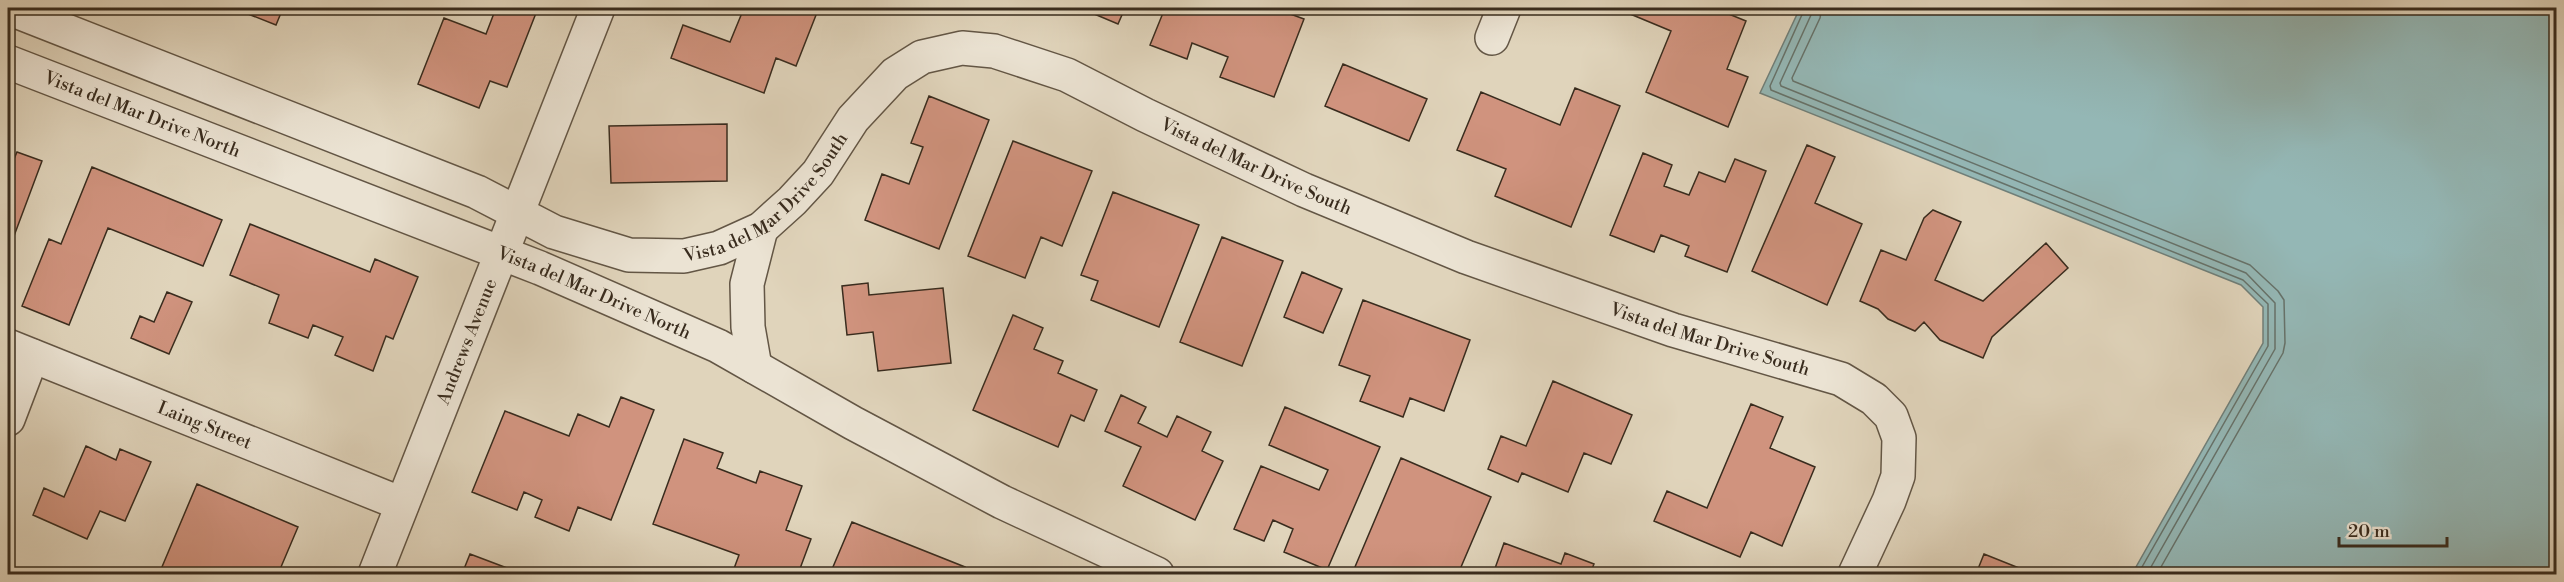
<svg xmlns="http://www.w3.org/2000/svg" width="2564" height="582" font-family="'Libre Bodoni',serif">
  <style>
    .water { fill: #94b7b5; stroke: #707f79; stroke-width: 1.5 }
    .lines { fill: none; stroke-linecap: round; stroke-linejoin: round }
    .shore { stroke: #66726a; stroke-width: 1.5 }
    .building { fill: #d0937e; stroke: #392c1e; stroke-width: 1.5 }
    .street-casing { stroke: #635645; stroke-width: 36 }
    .street { stroke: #ebe3d3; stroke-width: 33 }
    .labels { text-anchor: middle; stroke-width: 4.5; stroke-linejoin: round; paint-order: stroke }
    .street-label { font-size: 18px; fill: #392c1e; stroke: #ebe3d3 }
  </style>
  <rect width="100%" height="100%" fill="#e0d4bb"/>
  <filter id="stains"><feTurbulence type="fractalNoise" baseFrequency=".00333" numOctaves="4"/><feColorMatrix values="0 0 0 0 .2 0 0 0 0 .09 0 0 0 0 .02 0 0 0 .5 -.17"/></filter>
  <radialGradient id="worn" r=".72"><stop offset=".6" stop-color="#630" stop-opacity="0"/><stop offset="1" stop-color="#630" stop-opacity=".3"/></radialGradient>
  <path class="water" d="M 1800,8 L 2556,8 L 2556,574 L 2132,574 L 2263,343 L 2263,307 L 2241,285 L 1760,93 Z"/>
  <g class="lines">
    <path class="shore" d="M 1805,8 L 1770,86 L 1771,90 L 2243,280 L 2268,304 L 2268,346 L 2138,574
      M 1812,8 L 1811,15 L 1780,83 L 1781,86 L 2246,273 L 2275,303 L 2275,349 L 2147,574
      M 1822,8 L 1820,18 L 1792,78 L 1793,81 L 2250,265 L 2278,291 L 2284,300 L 2285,343 L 2283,353 L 2157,574"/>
  </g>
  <path class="building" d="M 233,8 L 283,8 L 276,25 Z
    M 496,8 L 538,8 L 507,87 L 490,81 L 479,108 L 418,84 L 444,18 L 486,34 Z
    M 744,8 L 812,8 L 818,10 L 796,66 L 776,58 L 764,93 L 671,58 L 683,25 L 730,42 Z
    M 1080,8 L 1125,8 L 1118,24 Z
    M 1165,8 L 1274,8 L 1304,19 L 1274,97 L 1220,77 L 1228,57 L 1192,43 L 1187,59 L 1150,45 Z
    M 1624,8 L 1714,8 L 1746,21 L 1727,69 L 1748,77 L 1728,127 L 1646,92 L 1671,31 L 1623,11 Z
    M 1343,64 L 1427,99 L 1409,141 L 1325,106 Z
    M 1575,88 L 1620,106 L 1571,227 L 1495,196 L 1506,169 L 1457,150 L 1481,92 L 1560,125 Z
    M 929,96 L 989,120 L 939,249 L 865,220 L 882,174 L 909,184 L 923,147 L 911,143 Z
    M 727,124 L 727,181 L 611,183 L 609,126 Z
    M 1013,141 L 1092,171 L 1062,246 L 1041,237 L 1025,278 L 968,256 Z
    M 1807,145 L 1835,157 L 1815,203 L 1862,224 L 1827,305 L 1752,271 Z
    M 17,152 L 42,161 L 8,252 L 8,173 Z
    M 1643,153 L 1672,165 L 1664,186 L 1689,195 L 1699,172 L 1725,182 L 1735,159 L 1766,171 L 1727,272 L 1685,256 L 1689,246 L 1661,235 L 1654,252 L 1610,235 Z
    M 92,167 L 222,220 L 203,266 L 108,228 L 69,325 L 22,306 L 49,239 L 61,244 Z
    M 1113,192 L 1199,225 L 1159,327 L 1091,300 L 1098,281 L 1081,275 Z
    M 1933,210 L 1961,222 L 1935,280 L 1983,301 L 2046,243 L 2068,268 L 1992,337 L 1983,358 L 1940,340 L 1924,322 L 1915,331 L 1888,319 L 1878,309 L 1860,301 L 1881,250 L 1906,260 L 1924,218 Z
    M 250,224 L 370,272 L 375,259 L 418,277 L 393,339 L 386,336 L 373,371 L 335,355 L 343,337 L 313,325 L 308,338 L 269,323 L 279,295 L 230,275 Z
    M 1222,237 L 1283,261 L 1242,366 L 1180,342 Z
    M 1302,272 L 1342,289 L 1323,333 L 1284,317 Z
    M 868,283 L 869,295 L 943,288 L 951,363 L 878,371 L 873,332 L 847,335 L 842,286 Z
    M 167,292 L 192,302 L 169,354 L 131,338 L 140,316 L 154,322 Z
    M 1363,300 L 1470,340 L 1444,411 L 1410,398 L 1403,417 L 1360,401 L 1370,376 L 1339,365 Z
    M 1013,315 L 1043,328 L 1034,349 L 1063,361 L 1058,373 L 1097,390 L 1084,421 L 1071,415 L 1058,447 L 973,410 Z
    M 1553,381 L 1632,415 L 1611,464 L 1584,453 L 1568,492 L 1522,473 L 1518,482 L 1488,469 L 1501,436 L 1526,446 Z
    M 1121,395 L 1146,407 L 1138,423 L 1167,437 L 1177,416 L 1211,432 L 1202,451 L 1223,461 L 1195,520 L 1123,486 L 1141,447 L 1105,431 Z
    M 621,397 L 654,410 L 611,520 L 578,507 L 569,531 L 535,517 L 542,500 L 524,492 L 517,510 L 472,492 L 505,411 L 569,436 L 578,414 L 609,427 Z
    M 1751,404 L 1783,417 L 1770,448 L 1815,467 L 1782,546 L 1751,532 L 1740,557 L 1654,521 L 1667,491 L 1707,508 Z
    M 1285,407 L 1380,447 L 1327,570 L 1284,552 L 1293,529 L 1273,520 L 1264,541 L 1234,529 L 1261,466 L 1319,490 L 1328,470 L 1269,445 Z
    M 684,439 L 723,453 L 717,468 L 756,483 L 760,471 L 802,486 L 786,530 L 811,539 L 798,574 L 732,574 L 739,555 L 653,524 Z
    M 86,446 L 116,460 L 120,449 L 151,462 L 125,521 L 100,511 L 87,539 L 33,515 L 44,488 L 64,497 Z
    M 1401,458 L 1491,497 L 1458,574 L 1352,574 Z
    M 197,484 L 298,527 L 278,574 L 159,574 Z
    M 852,522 L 965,567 L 961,574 L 830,574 Z
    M 1504,543 L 1561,564 L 1565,553 L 1594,564 L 1590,574 L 1493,574 Z
    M 470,554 L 523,574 L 462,574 Z
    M 1984,554 L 2024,570 L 2023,574 L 1976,574 Z"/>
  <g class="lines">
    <g class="street-casing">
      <g id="street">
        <path id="s1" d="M 8,8 L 477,192 L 554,232 L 629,255 L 684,256 L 719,248 L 761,229 L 792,201 L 818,173 L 853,119 L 895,74 L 922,57 L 962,48 L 994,51 L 1067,75 L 1145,115 L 1304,190 L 1466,257 L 1673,330 L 1841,379 L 1874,399 L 1891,416 L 1899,438 L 1898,476 L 1889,501 L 1855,574"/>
        <path d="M 1492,38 L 1504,8"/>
        <path id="s2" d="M 8,62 L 540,268 L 718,346 L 853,423 L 1002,502 L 1157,574"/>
        <path id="s3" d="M 8,346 L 402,504"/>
        <path d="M 755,367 L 748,327 L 747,284 L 761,229"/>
        <path d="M 8,419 L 32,356"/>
        <path id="s4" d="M 375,574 L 598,8"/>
      </g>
    </g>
    <use href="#street" class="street"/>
  </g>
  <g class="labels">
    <g class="street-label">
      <text dy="6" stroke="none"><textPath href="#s2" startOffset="144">Vista del Mar Drive North</textPath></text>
      <text dy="6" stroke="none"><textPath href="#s1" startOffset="1404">Vista del Mar Drive South</textPath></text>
      <text dy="6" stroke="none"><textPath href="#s1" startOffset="828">Vista del Mar Drive South</textPath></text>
      <text dy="6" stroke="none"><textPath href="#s2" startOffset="630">Vista del Mar Drive North</textPath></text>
      <text dy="6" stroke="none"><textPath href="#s1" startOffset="1890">Vista del Mar Drive South</textPath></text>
      <text dy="6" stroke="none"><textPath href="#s4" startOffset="250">Andrews Avenue</textPath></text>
      <text dy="6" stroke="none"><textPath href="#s3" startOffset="212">Laing Street</textPath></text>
    </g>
  </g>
  <rect width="2564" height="582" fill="none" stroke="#e0d4bb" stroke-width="30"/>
  <rect x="9" y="9" width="2546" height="564" fill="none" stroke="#392c1e" stroke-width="3"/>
  <rect x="15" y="15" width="2534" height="552" fill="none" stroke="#392c1e" stroke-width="1.5"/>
  <path d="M2339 537v9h108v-9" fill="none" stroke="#392c1e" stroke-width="3"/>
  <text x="2348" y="537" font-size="18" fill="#392c1e" stroke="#ebe3d3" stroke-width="4.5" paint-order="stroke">20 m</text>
  <rect width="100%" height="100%" filter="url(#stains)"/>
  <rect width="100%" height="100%" fill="url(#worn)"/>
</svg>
